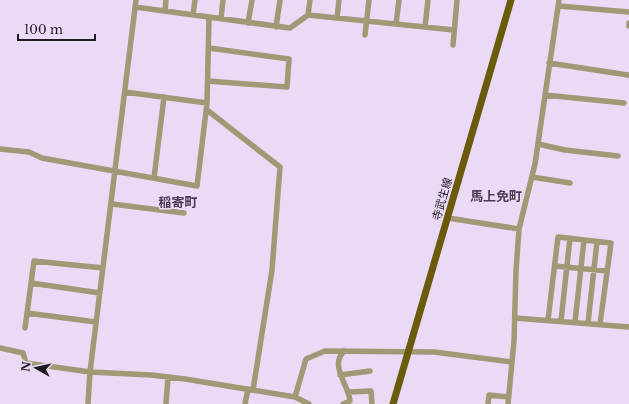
<svg xmlns="http://www.w3.org/2000/svg" width="629" height="404" font-family="'Libre Baskerville','Noto Sans JP',serif">
  <style>
    .lines { fill: none; stroke-linecap: round; stroke-linejoin: round }
    .minor { stroke: #a19876; stroke-width: 5.5 }
    .major { stroke: #6b5a0c; stroke-width: 7 }
    .labels { text-anchor: middle; stroke-width: 3; stroke-linejoin: round; paint-order: stroke }
    .street-label { font-size: 11px; fill: #1f1923; stroke: #eadaf6 }
    .quarter-label { font-size: 13px; font-weight: bold; fill: #4a3c53; stroke: #eadaf6 }
  </style>
  <rect width="100%" height="100%" fill="#eadaf6"/>
  <g class="lines">
    <path class="minor" d="M 559,6 L 629,12
      M 135,7 L 290,28 L 308,15 L 310,0
      M 165,11 L 166,0
      M 193,15 L 195,0
      M 308,15 L 454,30
      M 337,18 L 339,0
      M 221,19 L 223,0
      M 248,23 L 252,0
      M 396,24 L 399,0
      M 629,26 L 629,23
      M 276,27 L 280,0
      M 425,27 L 428,0
      M 365,35 L 369,0
      M 453,45 L 457,0
      M 549,63 L 628,75
      M 208,81 L 287,87 L 289,59 L 209,48
      M 125,92 L 207,103
      M 545,95 L 624,103
      M 207,110 L 280,167 L 272,270 L 253,390
      M 538,144 L 565,150 L 618,156
      M 0,149 L 29,152 L 42,158 L 197,186 L 207,103 L 209,17
      M 532,177 L 570,183
      M 154,178 L 164,97
      M 112,204 L 184,213
      M 448,218 L 519,229
      M 555,266 L 607,271
      M 31,283 L 100,293
      M 27,313 L 96,322
      M 515,318 L 629,327
      M 548,320 L 558,237 L 611,243 L 600,324
      M 561,321 L 570,238
      M 575,322 L 584,240
      M 588,323 L 597,242
      M 25,328 L 34,261 L 103,268
      M 0,348 L 23,353 L 26,363 L 90,372 L 151,375 L 185,379 L 295,397 L 309,404
      M 340,375 L 370,371
      M 348,392 L 371,391 L 372,404
      M 295,397 L 306,359 L 325,351 L 434,352 L 512,362
      M 88,404 L 90,372 L 136,0
      M 166,404 L 168,377
      M 245,404 L 248,389
      M 343,404 L 350,401 C 349,385 329,366 344,351
      M 488,404 L 489,395 L 509,397
      M 508,404 L 514,341 L 516,271 L 519,229 L 535,164 L 559,0"/>
    <path class="major" d="M 393,404 L 511,0"/>
  </g>
  <g class="labels">
    <g class="street-label">
      <text transform="translate(442 199) rotate(-74)" y="4">寺武生線</text>
    </g>
    <g class="quarter-label">
      <text x="496" y="201">馬上免町</text>
      <text x="178" y="207">稲寄町</text>
    </g>
  </g>
  <g transform="translate(36 368) rotate(278)" stroke="#eadaf6" stroke-width="3" paint-order="stroke">
  <path d="M0-3L7 15L0 10L-7 15Z" fill="#1f1923"/>
  <text y="-6" font-size="11" font-weight="bold" text-anchor="middle" fill="#1f1923">N</text>
  </g>
  <path d="M18 34v6h77v-6" fill="none" stroke="#1f1923" stroke-width="2"/>
  <text x="24" y="34" font-size="12" fill="#1f1923" stroke="#eadaf6" stroke-width="3" paint-order="stroke">100 m</text>
</svg>
